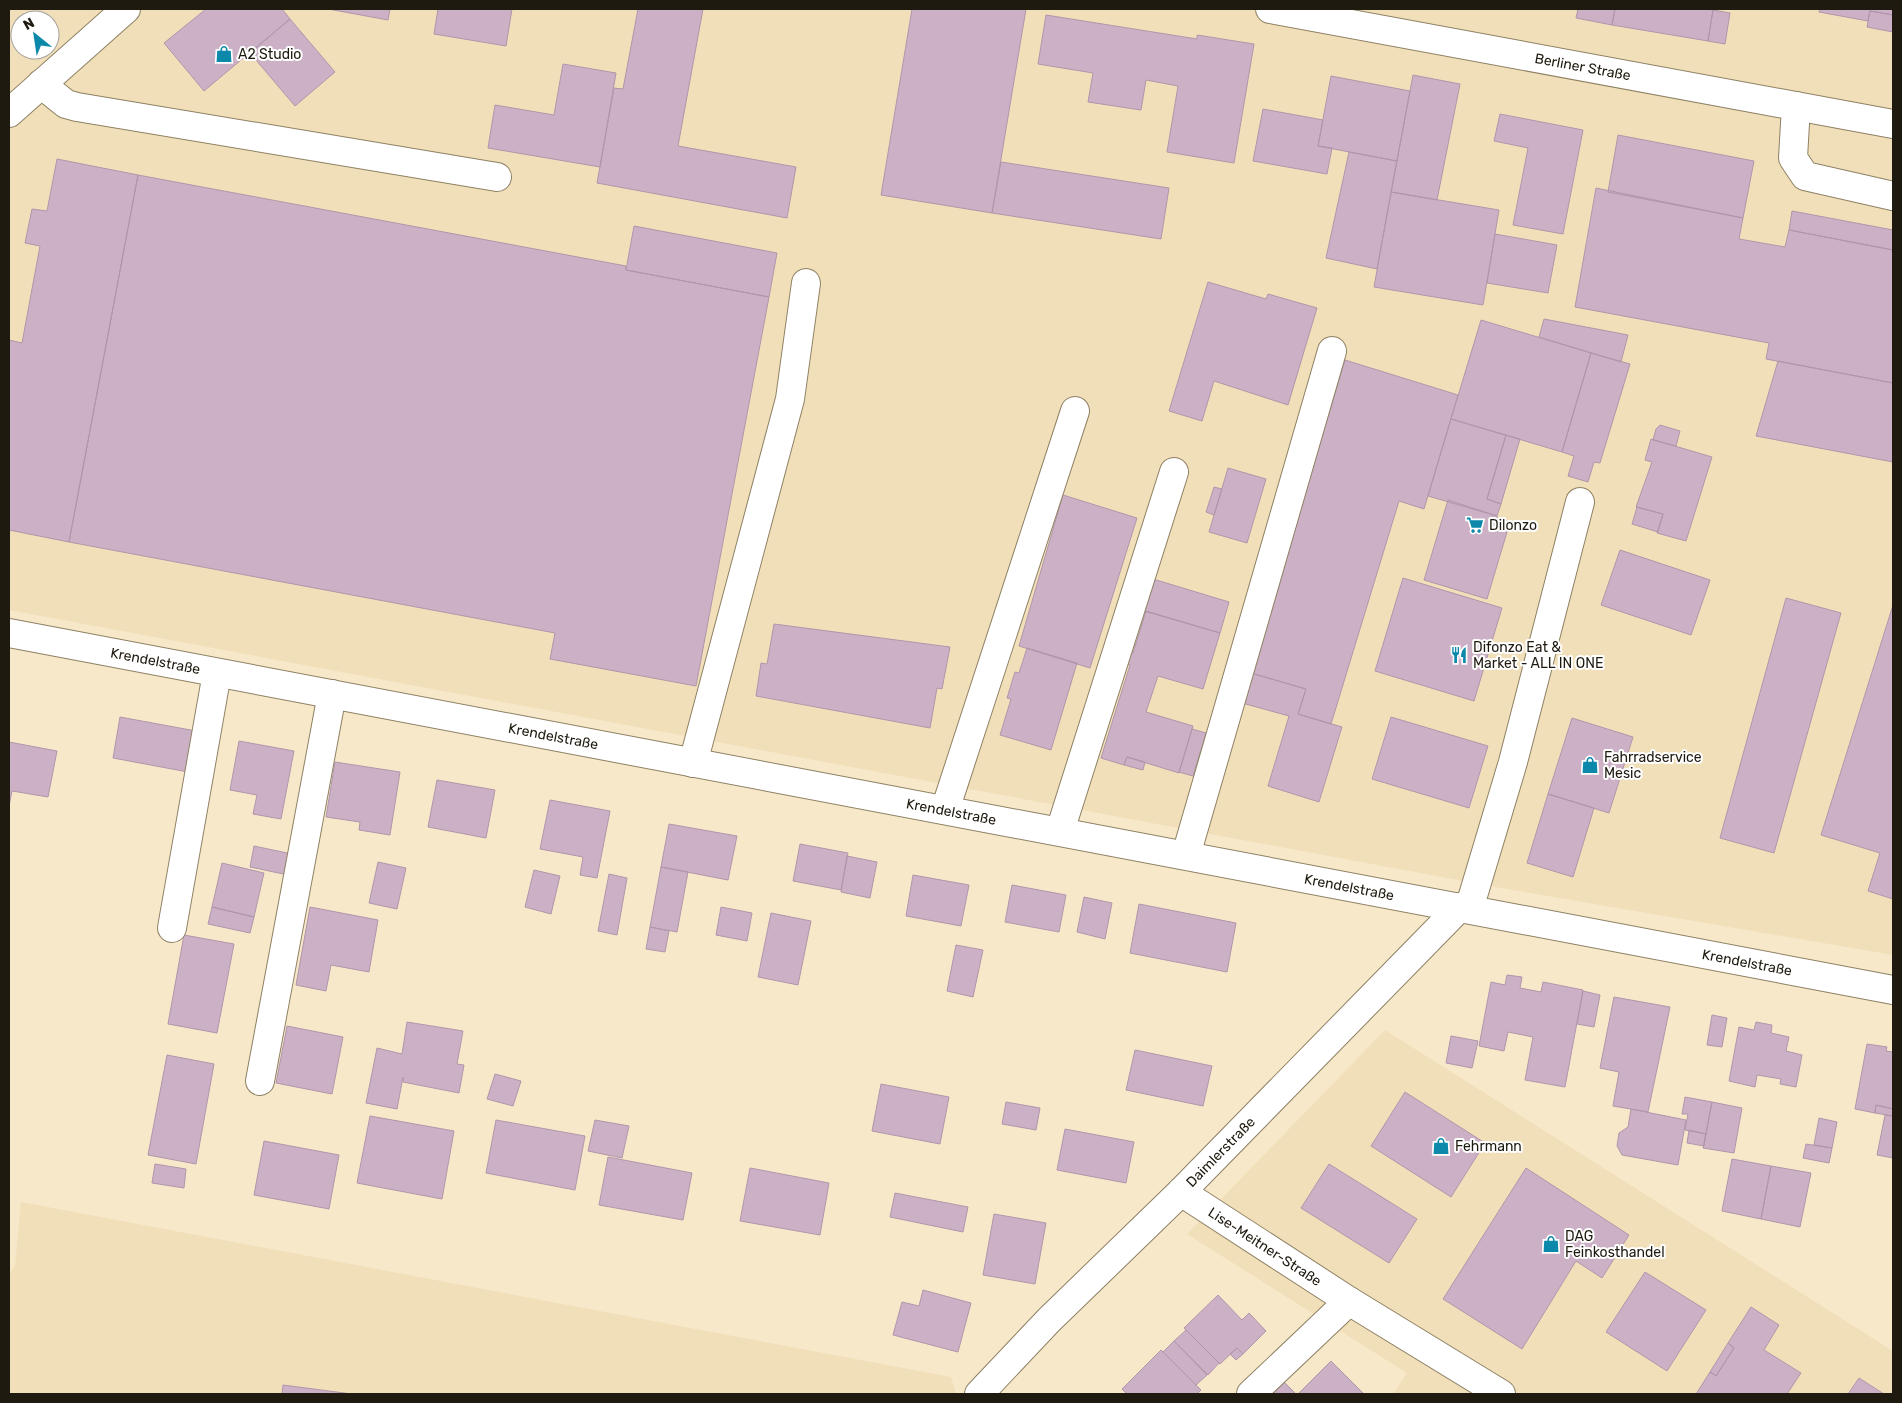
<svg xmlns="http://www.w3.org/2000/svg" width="1902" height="1403" font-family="Rubik,sans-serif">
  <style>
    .built { fill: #f1dfb9; fill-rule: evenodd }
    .building { fill: #ccb0c6; stroke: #b196ab }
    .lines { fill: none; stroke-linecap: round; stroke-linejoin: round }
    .minor-casing { stroke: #8e8064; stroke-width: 30 }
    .minor { stroke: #fff; stroke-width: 28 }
    .labels { text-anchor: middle; stroke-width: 4; stroke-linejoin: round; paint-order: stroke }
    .poi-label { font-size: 14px; fill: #1f1a0f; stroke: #fff; text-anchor: start }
    .street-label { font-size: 14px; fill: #1f1a0f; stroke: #fff }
  </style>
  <rect width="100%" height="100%" fill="#f8e8ca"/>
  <path class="built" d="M 9,9 L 1893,9 L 1893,955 L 1495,887 L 9,610 ZM 20,20 L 50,20 L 50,50 L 20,50 Z
    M 1385,1030 L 1893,1351 L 1893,1394 L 1393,1394 L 1407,1373 L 1187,1234 Z
    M 21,1202 L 951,1377 L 956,1394 L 9,1394 L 9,1274 L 15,1266 Z"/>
  <path class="building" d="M 206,9 L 282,9 L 290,19 L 204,91 L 164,43 Z
    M 328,9 L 390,9 L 388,20 Z
    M 438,9 L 512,9 L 506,46 L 434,34 Z
    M 638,9 L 703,9 L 678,146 L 796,167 L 787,218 L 597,183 L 614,88 L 623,89 Z
    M 912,9 L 1026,9 L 992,213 L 881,195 Z
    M 1578,9 L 1615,9 L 1612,25 L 1576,18 Z
    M 1615,9 L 1706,9 L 1713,10 L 1708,41 L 1612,25 Z
    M 1820,9 L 1893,9 L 1893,15 L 1870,11 L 1868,21 L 1819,12 Z
    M 1713,10 L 1730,13 L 1725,44 L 1708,41 Z
    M 1870,11 L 1893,15 L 1893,32 L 1867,27 Z
    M 1046,15 L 1197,39 L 1197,35 L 1254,44 L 1234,163 L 1167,152 L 1178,86 L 1146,80 L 1141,110 L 1088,102 L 1093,73 L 1038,64 Z
    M 290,19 L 335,72 L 295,106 L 250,53 Z
    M 563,64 L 616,73 L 600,167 L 488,148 L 495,105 L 554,115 Z
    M 1413,75 L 1460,84 L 1437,200 L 1391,192 Z
    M 1331,76 L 1410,91 L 1397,161 L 1318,146 Z
    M 1263,109 L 1323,120 L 1318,146 L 1332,148 L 1327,174 L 1253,161 Z
    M 1500,114 L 1583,130 L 1563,234 L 1513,225 L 1528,148 L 1494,141 Z
    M 1618,135 L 1754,161 L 1743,218 L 1608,192 Z
    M 1349,152 L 1397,161 L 1377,269 L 1326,258 Z
    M 57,159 L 138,175 L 69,542 L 9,530 L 9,340 L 22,343 L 40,246 L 25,243 L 32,209 L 47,211 Z
    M 1001,162 L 1169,188 L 1161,239 L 992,213 Z
    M 138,175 L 626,266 L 626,270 L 769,297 L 696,686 L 550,659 L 555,633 L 69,542 Z
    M 1596,188 L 1743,218 L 1739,239 L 1785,247 L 1789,230 L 1893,250 L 1893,383 L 1766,359 L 1769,343 L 1575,307 Z
    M 1391,192 L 1499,210 L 1483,305 L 1374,287 Z
    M 1792,211 L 1893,230 L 1893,250 L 1789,230 Z
    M 634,226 L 777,253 L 769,297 L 626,270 Z
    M 1495,234 L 1557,245 L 1548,293 L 1487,283 Z
    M 1208,282 L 1266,299 L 1268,294 L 1317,308 L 1288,405 L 1214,381 L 1202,421 L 1169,411 Z
    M 1544,319 L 1628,335 L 1621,362 L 1539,337 Z
    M 1481,320 L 1591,353 L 1562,452 L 1451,419 Z
    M 1591,353 L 1630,364 L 1600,463 L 1594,462 L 1588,482 L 1568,476 L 1574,456 L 1562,452 Z
    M 1345,360 L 1458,395 L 1424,509 L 1399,501 L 1331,724 L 1298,714 L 1306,689 L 1251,673 Z
    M 1778,361 L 1893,383 L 1893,462 L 1756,436 Z
    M 1451,419 L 1506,435 L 1487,499 L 1501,504 L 1497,516 L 1428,496 Z
    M 1660,425 L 1680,431 L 1676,446 L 1653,440 L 1656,429 Z
    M 1506,435 L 1520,439 L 1501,504 L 1487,499 Z
    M 1651,439 L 1712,457 L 1686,541 L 1657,533 L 1663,514 L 1636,507 L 1652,462 L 1645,460 Z
    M 1228,468 L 1266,479 L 1247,543 L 1209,532 Z
    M 1214,487 L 1222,489 L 1214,515 L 1206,512 Z
    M 1063,495 L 1137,518 L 1090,668 L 1019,646 Z
    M 1448,500 L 1497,516 L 1497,518 L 1510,522 L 1487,599 L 1424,580 Z
    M 1637,507 L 1663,514 L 1658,532 L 1632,524 Z
    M 1620,550 L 1710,580 L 1691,635 L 1601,605 Z
    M 1403,578 L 1502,608 L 1474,701 L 1375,671 Z
    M 1153,579 L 1229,602 L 1220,633 L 1144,611 Z
    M 1786,598 L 1841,613 L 1774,853 L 1720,838 Z
    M 1893,605 L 1893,899 L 1868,891 L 1880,853 L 1821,835 Z
    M 1146,611 L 1220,633 L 1203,689 L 1158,676 L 1146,712 L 1193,726 L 1179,773 L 1127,757 L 1124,765 L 1101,758 L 1130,665 L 1124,663 L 1127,651 L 1133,653 Z
    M 774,624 L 950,647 L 942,689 L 937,688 L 930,728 L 756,696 L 761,663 L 767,664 Z
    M 1027,648 L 1077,663 L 1051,750 L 1000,735 L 1011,699 L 1007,698 L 1015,672 L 1019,673 Z
    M 1251,673 L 1306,689 L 1298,714 L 1342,727 L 1319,802 L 1268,786 L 1289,716 L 1242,703 Z
    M 120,717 L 196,731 L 188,772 L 113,758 Z
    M 1391,717 L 1488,746 L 1469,808 L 1372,779 Z
    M 1572,718 L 1633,737 L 1609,813 L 1548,794 Z
    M 1192,729 L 1206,733 L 1193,776 L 1179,772 Z
    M 239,741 L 294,751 L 281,819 L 253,814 L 257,795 L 230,790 Z
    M 9,742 L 57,751 L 48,797 L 12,791 L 9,806 Z
    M 1127,757 L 1145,762 L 1143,770 L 1124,765 Z
    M 335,762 L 400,772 L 390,835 L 359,830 L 360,822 L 326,817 Z
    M 437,780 L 495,790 L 486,838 L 428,827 Z
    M 1548,794 L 1594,808 L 1573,877 L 1527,863 Z
    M 550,800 L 610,811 L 597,878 L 580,875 L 583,857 L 540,849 Z
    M 669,824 L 737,836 L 728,880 L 661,867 Z
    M 800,844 L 848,853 L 841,890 L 793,881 Z
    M 254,846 L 292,854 L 288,875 L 250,867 Z
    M 847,856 L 877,862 L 870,898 L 841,892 Z
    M 378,862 L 406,868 L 397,909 L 369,903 Z
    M 222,863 L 264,873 L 254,917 L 212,907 Z
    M 661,867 L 688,872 L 677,932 L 650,927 Z
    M 534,870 L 560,876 L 551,914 L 525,907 Z
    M 609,874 L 627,878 L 617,935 L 598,931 Z
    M 913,875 L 969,885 L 961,926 L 906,916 Z
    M 1012,885 L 1066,895 L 1059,932 L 1005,922 Z
    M 1084,897 L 1112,903 L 1105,939 L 1077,932 Z
    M 1139,904 L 1236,923 L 1227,972 L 1130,953 Z
    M 212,907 L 254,917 L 250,933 L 208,924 Z
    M 310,907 L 378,920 L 369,972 L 331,965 L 326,991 L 296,985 Z
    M 721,907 L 752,913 L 747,941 L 716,935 Z
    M 771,913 L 811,921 L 798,985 L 758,977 Z
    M 650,927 L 669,931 L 665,952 L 646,949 Z
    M 184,935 L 234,944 L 217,1033 L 168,1024 Z
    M 956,945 L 983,950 L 973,997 L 947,991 Z
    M 1507,975 L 1522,977 L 1520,988 L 1541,992 L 1543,982 L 1583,990 L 1565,1087 L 1525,1080 L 1533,1037 L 1508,1032 L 1504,1051 L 1479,1046 L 1491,982 L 1505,985 Z
    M 1583,991 L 1600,995 L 1594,1027 L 1577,1024 Z
    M 1614,997 L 1670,1007 L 1648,1112 L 1613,1106 L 1619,1072 L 1600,1068 Z
    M 1712,1015 L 1727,1018 L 1722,1047 L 1707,1045 Z
    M 407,1022 L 463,1031 L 457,1064 L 464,1065 L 459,1093 L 403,1082 L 403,1077 L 397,1109 L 366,1103 L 377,1048 L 402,1054 Z
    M 1756,1022 L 1772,1025 L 1771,1033 L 1789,1037 L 1786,1051 L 1802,1055 L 1796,1087 L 1780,1084 L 1781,1079 L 1757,1075 L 1755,1087 L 1729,1081 L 1739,1027 L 1754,1030 Z
    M 287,1026 L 343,1037 L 332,1094 L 276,1083 Z
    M 1451,1036 L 1478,1041 L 1472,1068 L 1446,1063 Z
    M 1867,1044 L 1887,1047 L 1886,1051 L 1893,1052 L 1893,1109 L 1876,1105 L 1875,1113 L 1855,1109 Z
    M 1135,1050 L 1212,1066 L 1203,1106 L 1126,1090 Z
    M 167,1055 L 214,1064 L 196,1164 L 148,1155 Z
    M 495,1074 L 521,1081 L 513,1106 L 487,1099 Z
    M 881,1084 L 949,1097 L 940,1144 L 872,1131 Z
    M 1405,1092 L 1485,1143 L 1451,1197 L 1371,1146 Z
    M 1685,1097 L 1712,1102 L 1706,1134 L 1685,1130 L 1688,1114 L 1682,1114 Z
    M 1006,1102 L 1040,1108 L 1036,1130 L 1002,1124 Z
    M 1712,1102 L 1742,1108 L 1734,1153 L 1703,1148 Z
    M 1876,1105 L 1893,1109 L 1893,1116 L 1875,1113 Z
    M 1631,1109 L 1686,1120 L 1678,1165 L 1622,1155 L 1617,1146 L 1619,1133 L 1628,1127 Z
    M 1885,1115 L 1893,1116 L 1893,1158 L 1877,1155 Z
    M 370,1116 L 454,1131 L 442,1199 L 357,1183 Z
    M 1819,1118 L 1837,1122 L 1832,1148 L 1814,1145 Z
    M 496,1120 L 585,1136 L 575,1190 L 486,1173 Z
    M 595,1120 L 629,1126 L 622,1158 L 588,1151 Z
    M 1065,1129 L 1134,1142 L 1126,1183 L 1057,1170 Z
    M 1689,1130 L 1706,1134 L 1704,1146 L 1687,1143 Z
    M 264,1141 L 339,1155 L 329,1209 L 254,1195 Z
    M 1806,1144 L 1832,1148 L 1829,1163 L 1803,1158 Z
    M 608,1157 L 692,1173 L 683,1220 L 599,1205 Z
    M 1732,1159 L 1771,1166 L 1761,1219 L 1722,1211 Z
    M 155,1164 L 186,1169 L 184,1188 L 152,1183 Z
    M 1329,1164 L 1417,1219 L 1389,1263 L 1301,1208 Z
    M 1771,1166 L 1811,1173 L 1800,1227 L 1761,1219 Z
    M 750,1168 L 829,1183 L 820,1235 L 740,1221 Z
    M 1526,1168 L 1629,1235 L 1602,1278 L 1576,1261 L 1522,1349 L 1443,1299 Z
    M 895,1193 L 968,1207 L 963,1232 L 890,1217 Z
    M 994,1214 L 1046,1223 L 1035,1284 L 983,1275 Z
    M 1645,1272 L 1706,1310 L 1667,1371 L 1606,1332 Z
    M 923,1290 L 971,1303 L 958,1352 L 893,1335 L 902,1302 L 919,1306 Z
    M 1218,1295 L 1242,1320 L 1249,1313 L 1266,1331 L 1243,1354 L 1237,1348 L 1220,1364 L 1184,1328 Z
    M 1751,1307 L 1779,1325 L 1764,1350 L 1801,1373 L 1787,1394 L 1696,1394 L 1710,1372 L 1716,1376 L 1734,1348 L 1728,1343 Z
    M 1186,1330 L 1219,1363 L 1208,1375 L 1174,1341 Z
    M 1174,1341 L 1207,1375 L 1196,1385 L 1163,1352 Z
    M 1728,1343 L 1734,1348 L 1716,1376 L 1710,1372 Z
    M 1237,1348 L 1243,1354 L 1236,1360 L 1230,1354 Z
    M 1161,1350 L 1201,1390 L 1197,1394 L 1127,1394 L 1122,1389 Z
    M 1331,1361 L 1364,1394 L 1298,1394 Z
    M 1859,1378 L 1884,1394 L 1848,1394 Z
    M 1282,1380 L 1296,1394 L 1268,1394 Z
    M 283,1385 L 352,1394 L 282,1394 Z"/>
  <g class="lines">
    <g class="minor-casing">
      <g id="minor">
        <path id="s1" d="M 1270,9 L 1893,124"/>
        <path d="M 41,84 L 66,104 L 77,107 L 497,177"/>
        <path d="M 1796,106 L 1793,158 L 1805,176 L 1893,196"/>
        <path d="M 9,113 L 126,9"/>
        <path id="s2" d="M 9,633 L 1893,990"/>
        <path d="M 693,763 L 790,399 L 806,283"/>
        <path d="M 945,810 L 1075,411"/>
        <path d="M 1060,831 L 1174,472"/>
        <path d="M 1186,855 L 1332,351"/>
        <path d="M 1469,909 L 1513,762 L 1580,502"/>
        <path d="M 172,928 L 217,673"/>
        <path d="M 260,1081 L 332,694"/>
        <path id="s3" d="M 1181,1192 L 1349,1301 L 1501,1394"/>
        <path id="s4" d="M 979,1394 L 1049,1320 L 1181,1192 L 1460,907"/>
        <path d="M 1251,1394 L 1349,1301"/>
      </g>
    </g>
    <use href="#minor" class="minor"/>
  </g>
  <defs>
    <g id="shop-bare" transform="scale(1.35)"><path d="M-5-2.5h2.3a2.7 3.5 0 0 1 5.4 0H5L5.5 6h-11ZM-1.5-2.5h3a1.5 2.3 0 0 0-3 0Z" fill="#0c88ab" stroke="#fff" stroke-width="2.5" paint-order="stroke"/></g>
    <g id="supermarket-bare" transform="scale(1.35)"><path d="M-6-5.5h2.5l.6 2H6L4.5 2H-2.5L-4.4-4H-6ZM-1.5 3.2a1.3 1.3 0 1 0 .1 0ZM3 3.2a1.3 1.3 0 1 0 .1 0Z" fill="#0c88ab" stroke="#fff" stroke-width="2.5" paint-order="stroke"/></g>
    <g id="restaurant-bare" transform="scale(1.35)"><path d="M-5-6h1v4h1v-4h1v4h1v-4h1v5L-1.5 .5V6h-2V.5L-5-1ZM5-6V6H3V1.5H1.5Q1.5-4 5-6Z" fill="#0c88ab" stroke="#fff" stroke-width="2.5" paint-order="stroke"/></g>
  </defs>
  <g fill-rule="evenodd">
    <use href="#shop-bare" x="224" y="54"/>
    <use href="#supermarket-bare" x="1475" y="525"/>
    <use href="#restaurant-bare" x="1459" y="655"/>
    <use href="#shop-bare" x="1590" y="765"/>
    <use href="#shop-bare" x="1441" y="1146"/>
    <use href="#shop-bare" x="1551" y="1244"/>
  </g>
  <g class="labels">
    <g class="poi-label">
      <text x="238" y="59">A2 Studio</text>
      <text x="1489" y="530">Dilonzo</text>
      <text x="1473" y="652">Difonzo Eat &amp;<tspan x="1473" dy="16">Market - ALL IN ONE</tspan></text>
      <text x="1604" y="762">Fahrradservice<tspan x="1604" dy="16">Mesic</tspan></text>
      <text x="1455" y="1151">Fehrmann</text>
      <text x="1565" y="1241">DAG<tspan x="1565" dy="16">Feinkosthandel</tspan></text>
    </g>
    <g class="street-label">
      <text dy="5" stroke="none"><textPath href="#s1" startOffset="318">Berliner Straße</textPath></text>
      <text dy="5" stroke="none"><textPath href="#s2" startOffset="149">Krendelstraße</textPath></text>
      <text dy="5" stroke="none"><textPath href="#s2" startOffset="554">Krendelstraße</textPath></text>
      <text dy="5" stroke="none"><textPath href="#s2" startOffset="959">Krendelstraße</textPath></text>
      <text dy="5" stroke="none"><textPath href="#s2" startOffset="1364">Krendelstraße</textPath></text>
      <text dy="5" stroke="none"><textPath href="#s2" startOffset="1769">Krendelstraße</textPath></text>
      <text dy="5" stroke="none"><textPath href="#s4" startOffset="342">Daimlerstraße</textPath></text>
      <text dy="5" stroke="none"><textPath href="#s3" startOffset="100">Lise-Meitner-Straße</textPath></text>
    </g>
  </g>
  <rect width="1902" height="1403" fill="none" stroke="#1f1a0f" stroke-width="20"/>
  <g transform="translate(35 35) rotate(330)"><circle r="24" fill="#ffffff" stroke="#a5a39f"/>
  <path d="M0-4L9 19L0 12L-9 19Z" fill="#0c88ab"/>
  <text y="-8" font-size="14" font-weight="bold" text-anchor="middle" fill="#1f1a0f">N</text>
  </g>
</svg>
